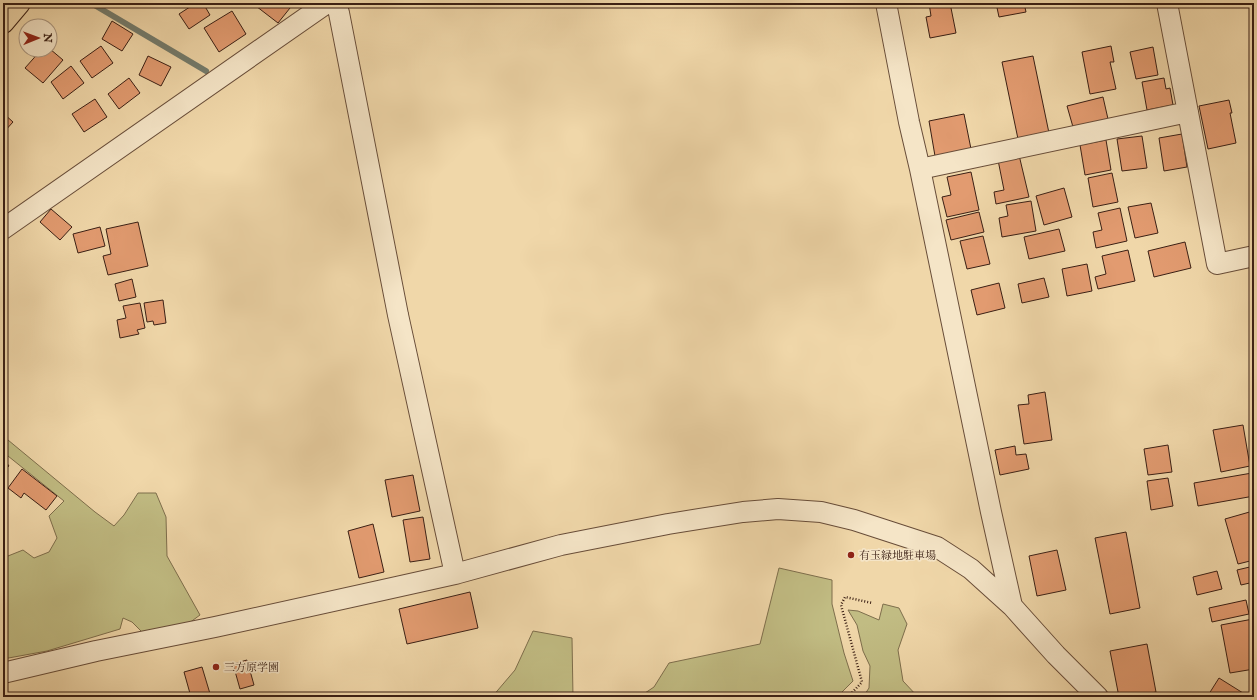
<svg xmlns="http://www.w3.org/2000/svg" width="1257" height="700" font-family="'IM FELL English','Noto Serif JP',serif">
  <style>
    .green { fill: #c1bc83; stroke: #7e6e4c }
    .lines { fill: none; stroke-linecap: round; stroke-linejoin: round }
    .stream { stroke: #747c6d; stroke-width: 6 }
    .building { fill: #e29b70; stroke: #3a1f14 }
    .minor-casing { stroke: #684d39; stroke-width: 22 }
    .major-casing { stroke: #3a1f14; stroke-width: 24 }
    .path { stroke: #3a1f14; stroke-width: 2.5; stroke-dasharray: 1 2; stroke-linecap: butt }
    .minor { stroke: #f5e5c7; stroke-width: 20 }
    .major { stroke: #f0d7a9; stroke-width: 22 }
    .poi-dot { fill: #8f2418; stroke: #f5e5c7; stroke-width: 1.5 }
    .labels { text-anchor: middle; stroke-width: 3.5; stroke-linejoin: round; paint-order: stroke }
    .poi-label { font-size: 11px; fill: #3a1f14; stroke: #f5e5c7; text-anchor: start }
  </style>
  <rect width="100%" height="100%" fill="#f0d7a9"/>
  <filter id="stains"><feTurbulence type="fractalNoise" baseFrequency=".005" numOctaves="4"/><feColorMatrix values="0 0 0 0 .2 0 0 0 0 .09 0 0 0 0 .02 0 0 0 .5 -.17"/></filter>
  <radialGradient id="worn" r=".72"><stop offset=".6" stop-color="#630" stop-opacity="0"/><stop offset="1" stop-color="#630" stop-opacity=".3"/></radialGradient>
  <path class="green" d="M 8,440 L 95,512 L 114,526 L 124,515 L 138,493 L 156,493 L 166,517 L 167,556 L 200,615 L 185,626 L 143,633 L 132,622 L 123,618 L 120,629 L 47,651 L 3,659 L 3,558 L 23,550 L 34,558 L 49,552 L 57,538 L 49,516 L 64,501 L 3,452 L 3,441 Z
    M 779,568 L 832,580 L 832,604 L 844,653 L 853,681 L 837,697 L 639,697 L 654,687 L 669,663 L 760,644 Z
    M 883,604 L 899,608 L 907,624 L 898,650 L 903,681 L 918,697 L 863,697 L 869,688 L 870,666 L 863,651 L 857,625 L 848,610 L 858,611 L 879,620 Z
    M 533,631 L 572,638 L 573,697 L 492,697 L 515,670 Z"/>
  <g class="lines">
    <path class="stream" d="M 91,3 L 206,71"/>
  </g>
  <path class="building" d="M 196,3 L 203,3 L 210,15 L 189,29 L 179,14 Z
    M 252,3 L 294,3 L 278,23 Z
    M 929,3 L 950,3 L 956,33 L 930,38 L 926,17 L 931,16 Z
    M 996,3 L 1024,3 L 1026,12 L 999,17 Z
    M 232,11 L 246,34 L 219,52 L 204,28 Z
    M 112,21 L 133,34 L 122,51 L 102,39 Z
    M 101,46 L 113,63 L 92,78 L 80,61 Z
    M 1111,46 L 1114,62 L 1110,62 L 1116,89 L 1090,94 L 1082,52 Z
    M 1153,47 L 1158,75 L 1136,79 L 1130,52 Z
    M 50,49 L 63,60 L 43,83 L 25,68 L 41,50 Z
    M 148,56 L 171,67 L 161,86 L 139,75 Z
    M 1033,56 L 1049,133 L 1018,139 L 1002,62 Z
    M 71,66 L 84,83 L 63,99 L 51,82 Z
    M 129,78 L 140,93 L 119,109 L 108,94 Z
    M 1164,78 L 1166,89 L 1170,88 L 1173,105 L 1147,110 L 1142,82 Z
    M 1103,97 L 1108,119 L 1073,127 L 1067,106 Z
    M 95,99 L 107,117 L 84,132 L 72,114 Z
    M 1229,100 L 1232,113 L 1230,113 L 1236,143 L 1208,149 L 1199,106 Z
    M 3,113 L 13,122 L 3,133 Z
    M 964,114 L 971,149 L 935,156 L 929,121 Z
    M 1182,134 L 1187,167 L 1164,171 L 1159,138 Z
    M 1142,136 L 1147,168 L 1122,171 L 1117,139 Z
    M 1106,140 L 1111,170 L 1085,175 L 1080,145 Z
    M 1019,155 L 1029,197 L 996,204 L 994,192 L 1004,190 L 998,160 Z
    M 971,172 L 979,210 L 947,217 L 942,197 L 951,195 L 947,177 Z
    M 1112,173 L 1118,202 L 1093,207 L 1088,178 Z
    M 1064,188 L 1072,217 L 1044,225 L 1036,196 Z
    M 1031,201 L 1036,231 L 1002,237 L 999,218 L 1008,216 L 1006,205 Z
    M 1151,203 L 1158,233 L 1135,238 L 1128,207 Z
    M 1120,208 L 1127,241 L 1096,248 L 1093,232 L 1102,230 L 1098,213 Z
    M 51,209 L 72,227 L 60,240 L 40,222 Z
    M 979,212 L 984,232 L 951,240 L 946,220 Z
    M 138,222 L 148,266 L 108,275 L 103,256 L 111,254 L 106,229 Z
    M 100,227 L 105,246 L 78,253 L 73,234 Z
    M 1059,229 L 1065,251 L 1029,259 L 1024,237 Z
    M 983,236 L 990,264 L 967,269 L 960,241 Z
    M 1185,242 L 1191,268 L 1154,277 L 1148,251 Z
    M 1128,250 L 1135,281 L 1098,289 L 1095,277 L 1106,274 L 1102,256 Z
    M 1087,264 L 1092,291 L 1067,296 L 1062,269 Z
    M 1044,278 L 1049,297 L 1022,303 L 1018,284 Z
    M 132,279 L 136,297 L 119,301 L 115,284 Z
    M 999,283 L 1005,308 L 977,315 L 971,290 Z
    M 163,300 L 166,323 L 154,325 L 153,321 L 147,322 L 144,303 Z
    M 140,303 L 145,328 L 137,330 L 139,334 L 120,338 L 117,320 L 126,318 L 123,306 Z
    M 1045,392 L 1052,440 L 1024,444 L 1018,405 L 1029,404 L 1028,395 Z
    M 1243,425 L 1250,466 L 1221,472 L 1213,430 Z
    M 1168,445 L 1172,472 L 1148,475 L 1144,449 Z
    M 1015,446 L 1016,455 L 1026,454 L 1029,469 L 1000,475 L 995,450 Z
    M 3,458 L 9,466 L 3,470 Z
    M 22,469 L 57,496 L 46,510 L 24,493 L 21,498 L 8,488 Z
    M 1252,473 L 1254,496 L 1198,506 L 1194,483 Z
    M 413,475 L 420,511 L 392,517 L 385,480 Z
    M 1168,478 L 1173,506 L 1151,510 L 1147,481 Z
    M 1253,511 L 1254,517 L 1254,560 L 1238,564 L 1225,519 Z
    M 423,517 L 430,559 L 410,562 L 403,520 Z
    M 373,524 L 384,572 L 359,578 L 348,531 Z
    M 1126,532 L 1140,608 L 1110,614 L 1095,538 Z
    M 1057,550 L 1066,590 L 1037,596 L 1029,556 Z
    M 1254,566 L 1254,582 L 1241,585 L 1237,570 Z
    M 1217,571 L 1222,589 L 1197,595 L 1193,577 Z
    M 470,592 L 478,628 L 407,644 L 399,609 Z
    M 1246,600 L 1249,614 L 1212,622 L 1209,608 Z
    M 1253,619 L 1254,626 L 1254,669 L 1230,673 L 1221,625 Z
    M 1147,644 L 1156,692 L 1131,697 L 1119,697 L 1110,651 Z
    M 247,660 L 254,685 L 240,689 L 233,664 Z
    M 202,667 L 211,697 L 191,697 L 184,672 Z
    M 1219,678 L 1243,693 L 1241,697 L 1207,697 Z"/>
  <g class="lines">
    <g class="minor-casing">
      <path id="minor" d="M 336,3 L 339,13 L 398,315 L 455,574
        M 886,3 L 909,122 L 920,169 L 991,512 L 1012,606
        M 1167,3 L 1217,264 L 1254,256
        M 920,169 L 1188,112
        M 3,229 L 327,3
        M 3,673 L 96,651 L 215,627 L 383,590 L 455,574 L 561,545 L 668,524 L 743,512 L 778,509 L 821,512 L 854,520 L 937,547 L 971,569 L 1012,606 L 1056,655 L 1098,697"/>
    </g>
    <g class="major-casing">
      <path id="major" d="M 3,22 L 19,3"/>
    </g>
    <path class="path" d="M 848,697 L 862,682 L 841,605 L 845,597 L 872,603"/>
    <use href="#minor" class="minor"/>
    <use href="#major" class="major"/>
  </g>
  <g class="poi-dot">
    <circle cx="851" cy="555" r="4"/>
    <circle cx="216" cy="667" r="4"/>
  </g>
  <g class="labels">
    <g class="poi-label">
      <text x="859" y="559">有玉緑地駐車場</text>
      <text x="224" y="671">三方原学園</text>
    </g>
  </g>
  <rect width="1257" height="700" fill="none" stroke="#f0d7a9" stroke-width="16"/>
  <rect x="4" y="4" width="1249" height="692" fill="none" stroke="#3a1f14" stroke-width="2"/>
  <rect x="8" y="8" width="1241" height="684" fill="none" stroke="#3a1f14"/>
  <g transform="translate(38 38) rotate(89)"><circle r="19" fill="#f5e5c7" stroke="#aa967f"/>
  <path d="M0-3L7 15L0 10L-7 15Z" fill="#8f2418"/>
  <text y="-6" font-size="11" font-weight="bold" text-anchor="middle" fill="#3a1f14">N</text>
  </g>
  <rect width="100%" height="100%" filter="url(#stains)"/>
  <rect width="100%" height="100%" fill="url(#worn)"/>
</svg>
